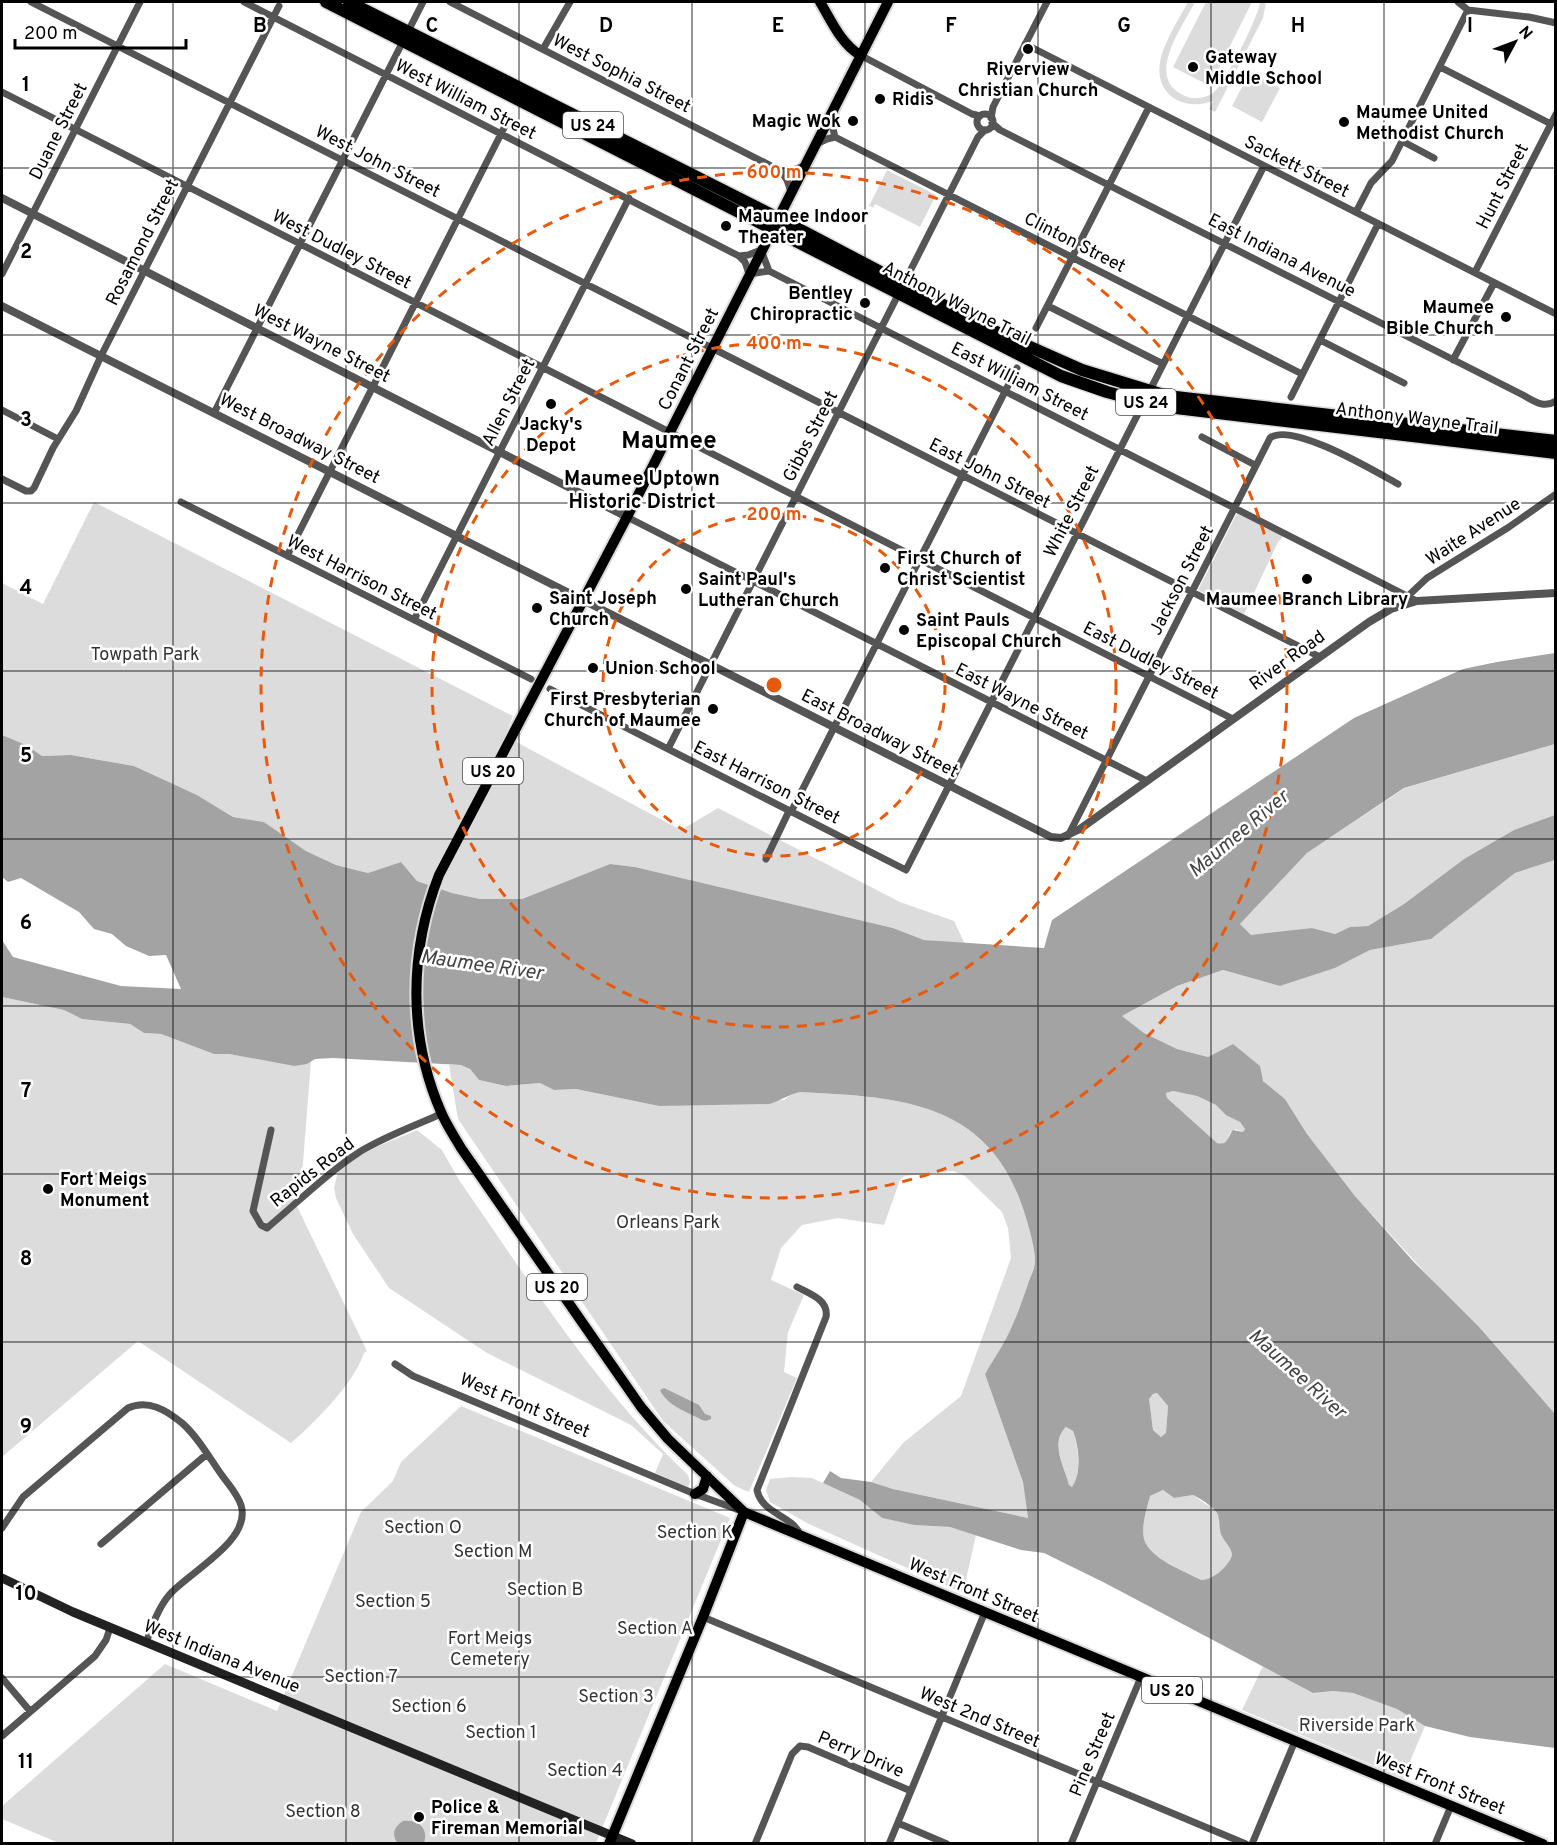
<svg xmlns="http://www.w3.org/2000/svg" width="1557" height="1845" font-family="Overpass,sans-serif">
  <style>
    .green { fill: #dcdcdc }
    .water { fill: #a3a3a3; fill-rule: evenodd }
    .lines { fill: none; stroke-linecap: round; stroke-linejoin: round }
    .primary-casing { stroke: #dbdbdb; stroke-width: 14 }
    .trunk-casing { stroke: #dbdbdb; stroke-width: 15 }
    .minor { stroke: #555; stroke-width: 7 }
    .tertiary { stroke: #555; stroke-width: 8 }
    .secondary { stroke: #222; stroke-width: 9 }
    .primary { stroke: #000; stroke-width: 10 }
    .trunk { stroke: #000; stroke-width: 12 }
    .grid { fill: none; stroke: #000; stroke-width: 1.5; stroke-opacity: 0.55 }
    .ring { fill: none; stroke: #e8590c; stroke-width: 3; stroke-dasharray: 10 8 }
    .poi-dot { fill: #000; stroke: #fff; stroke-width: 2 }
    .labels { text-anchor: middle; stroke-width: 5; stroke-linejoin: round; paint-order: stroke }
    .shield { fill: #fff; stroke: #4c4c4c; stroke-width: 1.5 }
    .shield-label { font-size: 16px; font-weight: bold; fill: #000 }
    .poi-label { font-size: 18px; font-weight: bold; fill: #000; stroke: #fff; text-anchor: start }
    .street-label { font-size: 18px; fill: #000; stroke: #fff }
    .park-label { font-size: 18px; fill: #333; stroke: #fff }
    .neighbourhood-label { font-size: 20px; font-weight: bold; fill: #000; stroke: #fff }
    .water-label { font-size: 20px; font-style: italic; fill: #444; stroke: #fff }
    .district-label { font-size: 24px; font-weight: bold; fill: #000; stroke: #fff }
    .grid-label { font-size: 20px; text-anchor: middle; font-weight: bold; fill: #000; stroke: #fff; stroke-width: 5; stroke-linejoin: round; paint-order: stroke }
    .centre { fill: #e8590c; stroke: #fff; stroke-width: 3 }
    .ring-label { font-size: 18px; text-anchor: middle; font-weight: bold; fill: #e8590c; stroke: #fff; stroke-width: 5; stroke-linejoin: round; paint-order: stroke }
  </style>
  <rect width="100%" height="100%" fill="#fff"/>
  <path class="green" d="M 1188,2 L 1195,2 C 1183,26 1146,75 1181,94 C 1191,100 1202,99 1212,94 C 1224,86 1259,16 1260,2 L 1266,2 L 1263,18 L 1215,112 L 1209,109 L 1213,101 C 1201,105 1189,106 1177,100 C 1138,77 1174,29 1188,2 Z
    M 1206,2 L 1252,2 L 1210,86 L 1173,67 Z
    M 1250,72 L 1280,88 L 1262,122 L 1232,106 Z
    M 887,170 L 936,195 L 920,227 L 875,204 L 873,208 L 869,206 Z
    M 94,502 L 513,716 L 505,736 L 681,830 L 718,808 L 900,902 L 954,921 L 965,944 L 924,940 L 893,928 L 635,867 L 610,864 L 522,899 L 480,899 L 452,893 L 417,881 L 401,862 L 368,873 L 336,865 L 306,851 L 264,822 L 233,817 L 197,795 L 134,766 L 71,755 L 42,756 L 26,745 L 2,735 L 2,583 L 43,604 Z
    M 1237,513 L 1284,536 L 1278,542 L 1244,614 L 1198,590 Z
    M 1555,744 L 1555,815 L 1514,830 L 1464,859 L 1404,904 L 1368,926 L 1350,927 L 1335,934 L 1312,928 L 1251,936 L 1240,924 L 1307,853 L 1405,788 Z
    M 1555,860 L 1555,1414 L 1355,1196 L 1307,1134 L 1285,1099 L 1263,1081 L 1233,1044 L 1208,1057 L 1177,1049 L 1144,1033 L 1122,1016 L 1177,986 L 1223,970 L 1280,986 L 1335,968 L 1370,950 L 1431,939 L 1515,873 Z
    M 2,997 L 64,1010 L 82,1019 L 130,1024 L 144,1033 L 161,1034 L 214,1054 L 229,1054 L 294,1066 L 311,1061 L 301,1188 L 292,1196 L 367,1351 L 364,1353 C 353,1385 316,1421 291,1443 L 138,1341 L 2,1457 Z
    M 449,1065 L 461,1065 L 470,1069 L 479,1080 L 506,1086 L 540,1083 L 554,1090 L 576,1089 L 659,1106 L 784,1100 L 793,1093 L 800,1092 C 893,1097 982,1099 1020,1200 C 1026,1215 1036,1247 1035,1262 C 1035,1269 1030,1277 1028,1284 C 1023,1298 1018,1313 1012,1326 C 1005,1343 994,1358 985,1374 L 1023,1480 L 1028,1518 L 893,1489 L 871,1482 L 903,1443 L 961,1396 L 1011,1258 L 1008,1228 L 1002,1212 L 965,1176 L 953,1171 L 904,1176 L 900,1180 L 884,1225 L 838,1218 L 802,1225 L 781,1248 L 771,1280 L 804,1295 L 788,1332 L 784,1372 L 797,1378 L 749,1492 L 735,1486 L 663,1421 L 458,1119 Z
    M 1173,1091 L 1197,1096 L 1216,1105 L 1226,1114 L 1240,1122 L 1245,1129 L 1243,1132 L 1235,1129 L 1230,1133 L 1227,1141 L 1221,1144 L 1217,1143 L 1167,1098 L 1166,1093 Z
    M 417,1130 L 442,1150 L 459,1180 C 530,1282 598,1390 688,1475 L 690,1482 L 688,1487 L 655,1473 L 663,1454 L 631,1425 L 487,1353 L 389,1288 L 353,1234 L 336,1198 L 334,1188 L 338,1172 L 358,1157 L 376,1147 Z
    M 1157,1393 L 1168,1406 L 1166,1434 L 1161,1437 L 1153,1430 L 1149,1399 L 1153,1394 Z
    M 461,1406 L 730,1518 L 596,1843 L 59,1843 L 2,1819 L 2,1806 L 165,1664 L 277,1711 L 361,1512 L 393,1481 L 401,1462 Z
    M 1066,1427 L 1073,1431 C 1078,1445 1082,1475 1072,1487 L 1069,1485 C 1065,1468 1049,1443 1066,1427 Z
    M 792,1477 L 812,1478 L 823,1483 L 860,1500 L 882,1518 L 914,1525 L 950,1527 L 976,1535 L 963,1593 L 809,1524 L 770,1502 L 766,1490 L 770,1479 Z
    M 1163,1490 L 1174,1498 L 1193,1495 L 1207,1505 L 1213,1506 L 1219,1517 L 1222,1537 L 1229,1545 L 1232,1555 C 1229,1566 1213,1580 1201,1580 C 1184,1571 1150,1559 1144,1539 C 1141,1526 1147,1508 1150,1496 Z
    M 1263,1666 L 1313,1693 L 1333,1691 L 1353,1693 L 1397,1709 L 1425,1726 L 1403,1778 L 1242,1710 Z"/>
  <path class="water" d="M 1555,653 L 1555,744 L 1404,788 L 1307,853 L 1240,924 L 1251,935 L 1312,928 L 1335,934 L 1350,927 L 1368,926 L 1404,904 L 1464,859 L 1514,830 L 1555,815 L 1555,860 L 1515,873 L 1431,939 L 1370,950 L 1335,968 L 1280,986 L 1223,970 L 1177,986 L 1122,1016 L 1144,1033 L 1177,1049 L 1208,1057 L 1233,1044 L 1260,1066 L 1263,1081 L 1285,1099 L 1307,1134 L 1355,1196 L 1412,1260 L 1479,1327 L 1555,1414 L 1555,1748 L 1470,1737 L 1425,1726 L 1397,1709 L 1353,1693 L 1333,1691 L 1313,1693 L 1105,1583 L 1044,1553 L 1021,1550 L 950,1527 L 914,1525 L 882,1518 L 860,1500 L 823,1483 L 830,1471 L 841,1478 L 871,1482 L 893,1489 L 1028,1518 L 1023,1482 L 985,1374 C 994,1358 1005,1343 1012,1326 C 1018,1313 1023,1298 1028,1284 C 1030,1277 1035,1269 1035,1262 C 1036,1248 1025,1213 1020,1200 C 982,1099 893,1097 800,1092 C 789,1094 780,1101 769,1104 L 659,1106 L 576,1089 L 554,1090 L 540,1083 L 506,1086 L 479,1080 L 470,1069 L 461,1065 L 333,1058 L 315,1059 L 307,1064 L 294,1066 L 229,1054 L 214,1054 L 161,1034 L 144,1033 L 130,1024 L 82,1019 L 64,1010 L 2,997 L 2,940 L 13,957 L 121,986 L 181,989 L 166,955 L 149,956 L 126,946 L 112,934 L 94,929 L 79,912 L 21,878 L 8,882 L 2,877 L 2,735 L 26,745 L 42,756 L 71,755 L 134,766 L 197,795 L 233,817 L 264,822 L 306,851 L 336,865 L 368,873 L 401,862 L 417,881 L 452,893 L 480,899 L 522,899 L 610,864 L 635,867 L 893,928 L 924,940 L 1044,948 L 1052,920 L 1354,718 L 1463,669 L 1497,662 ZM 1173,1091 L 1197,1096 L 1216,1105 L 1226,1115 L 1240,1122 L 1245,1129 L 1243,1132 L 1233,1130 C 1228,1136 1228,1146 1217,1143 L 1167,1098 L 1166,1093 ZM 1157,1393 L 1168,1406 L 1166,1433 L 1161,1437 L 1153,1430 L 1149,1399 L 1153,1394 ZM 1066,1427 L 1073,1431 C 1079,1446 1082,1473 1072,1487 L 1069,1485 C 1065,1468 1049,1443 1066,1427 ZM 1163,1490 L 1174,1498 L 1193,1495 C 1201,1499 1216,1508 1218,1515 C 1220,1521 1219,1528 1221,1534 C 1224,1542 1231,1546 1232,1555 C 1229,1566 1213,1580 1201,1580 C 1184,1571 1150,1559 1144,1539 C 1141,1526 1147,1508 1150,1496 Z
    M 664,1388 L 699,1405 L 705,1414 L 711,1416 L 711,1419 L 706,1421 L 702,1420 C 688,1412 667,1406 660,1390 Z
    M 403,1821 C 418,1819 429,1828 424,1843 L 397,1842 C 391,1834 395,1826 403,1821 Z"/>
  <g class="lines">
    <g class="primary-casing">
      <path id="primary" d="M 820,2 C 831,20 841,44 860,55
        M 888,2 L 627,517 L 439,875 C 409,952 408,1036 441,1112 C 446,1124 454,1136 461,1148 L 641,1407 L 668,1439 L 744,1512 L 1543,1844
        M 695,1494 L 703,1489 L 707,1476
        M 609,1844 L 703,1617 L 744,1512"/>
    </g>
    <g class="trunk-casing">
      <path id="trunk" d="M 326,2 L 1061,376 L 1107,392 L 1159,406 L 1556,453
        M 349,2 L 778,218 L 985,327 L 1082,370 L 1167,396 L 1556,441"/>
    </g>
    <path class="minor" d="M 31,2 L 1320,657
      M 244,2 L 739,256 L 745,262 L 749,274 L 769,271 L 1417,601
      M 450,2 L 781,171 L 787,180 L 791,192
      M 1458,2 L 1468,10 L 1529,17 L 1556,23
      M 1025,44 L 1556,314
      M 543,49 L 570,2
      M 860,55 L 972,114 L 980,116
      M 1440,67 L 1551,124
      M 2,92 L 1233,719
      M977 122a8 8 0 1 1 16 0a8 8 0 1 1-16 0Z
      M 830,116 L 835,137
      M 991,118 L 993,107 L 1047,2
      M 992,123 L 1000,130 L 1523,395 C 1534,401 1544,409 1556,401
      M 1402,141 L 1434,158
      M 816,144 L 827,139 L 835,137 L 1302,374
      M 781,171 L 790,171 L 804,166
      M 1356,212 L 1371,183 L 1392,161 L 1468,10
      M 739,256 L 748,255 L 761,250 L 769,271
      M 1475,272 L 1556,114
      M 2,274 L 140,2
      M 1048,306 L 1163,364
      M 1036,328 L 1149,107
      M 1320,340 L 1404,383
      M 1453,360 L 1494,283
      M 1291,397 L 1378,224
      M 2,410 L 58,439
      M 214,413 L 423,2
      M 1202,437 L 1255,465
      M 2,479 L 26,491 L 31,491 L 34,488 L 53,448 L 76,411 L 101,356 L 279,6
      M 181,502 L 531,679
      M 627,517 L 1147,781
      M 287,556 L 506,124
      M 1408,596 L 1427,578 L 1509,527 L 1556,494
      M 414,620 L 629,198
      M 550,689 L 906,870 L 1264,166
      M 668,749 L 978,137 L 985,130
      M 791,812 L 1017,368
      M 1068,836 L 1270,438 C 1291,421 1376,472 1398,484
      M 766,859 L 789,811
      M 271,1130 L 253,1211 L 261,1225 L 267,1228 C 298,1202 327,1173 361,1151 C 386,1136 414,1126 441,1114
      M 797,1287 C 810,1294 829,1300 826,1317 L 757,1490 C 762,1514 790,1514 800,1534
      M 395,1364 L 413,1376 L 695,1494 L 739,1510
      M 2,1528 L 23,1497 L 128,1408 C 148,1399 166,1410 182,1423 C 198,1437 209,1457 221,1474 C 228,1484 237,1493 241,1505 C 252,1540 191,1571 170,1594 C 158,1608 152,1626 146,1643
      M 101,1544 L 207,1454
      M 703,1617 L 1246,1844
      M 2,1678 L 30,1711
      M 2,1736 L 95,1656 L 106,1640 L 110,1628
      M 898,1823 L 947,1844
      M 755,1844 L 792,1754 L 800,1746 L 808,1747 L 911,1791
      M 889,1844 L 985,1612
      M 1071,1844 L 1141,1677
      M 1252,1844 L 1295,1741
      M 1435,1844 L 1451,1806"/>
    <path class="tertiary" d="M 2,198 L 627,517
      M 2,306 L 1051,837 L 1061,838 L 1080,829 L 1320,657 L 1369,622 L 1391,609 L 1417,601 L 1556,593"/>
    <path class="secondary" d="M 2,1578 L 73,1612 L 632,1844"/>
    <use href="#primary" class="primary"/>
    <use href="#trunk" class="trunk"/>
  </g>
  <path class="grid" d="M 173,2 L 173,1844M 346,2 L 346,1844M 519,2 L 519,1844M 692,2 L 692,1844M 865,2 L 865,1844M 1038,2 L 1038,1844M 1211,2 L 1211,1844M 1384,2 L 1384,1844M 2,168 L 1556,168M 2,335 L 1556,335M 2,503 L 1556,503M 2,671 L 1556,671M 2,839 L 1556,839M 2,1006 L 1556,1006M 2,1174 L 1556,1174M 2,1342 L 1556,1342M 2,1510 L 1556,1510M 2,1677 L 1556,1677"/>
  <g class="ring">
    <circle cx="774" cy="685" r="171"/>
    <circle cx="774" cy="685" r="342"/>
    <circle cx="774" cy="685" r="513"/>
  </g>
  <g class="poi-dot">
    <circle cx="1028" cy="49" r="6"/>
    <circle cx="1193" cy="67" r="6"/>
    <circle cx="880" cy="99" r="6"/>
    <circle cx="853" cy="121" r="6"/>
    <circle cx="1344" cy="122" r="6"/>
    <circle cx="726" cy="226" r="6"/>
    <circle cx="865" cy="303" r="6"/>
    <circle cx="1506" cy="317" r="6"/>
    <circle cx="551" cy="404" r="6"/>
    <circle cx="885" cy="568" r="6"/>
    <circle cx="1307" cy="579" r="6"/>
    <circle cx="686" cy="589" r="6"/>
    <circle cx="537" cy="608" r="6"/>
    <circle cx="904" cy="630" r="6"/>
    <circle cx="593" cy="668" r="6"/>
    <circle cx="713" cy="709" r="6"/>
    <circle cx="48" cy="1189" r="6"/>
    <circle cx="419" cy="1817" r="6"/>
  </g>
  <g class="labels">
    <g class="shield">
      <rect x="563" y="112" width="60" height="26" rx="4.5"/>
      <rect x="1116" y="389" width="60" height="26" rx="4.5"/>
      <rect x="463" y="758" width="60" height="26" rx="4.5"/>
      <rect x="527" y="1274" width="60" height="26" rx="4.5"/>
      <rect x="1142" y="1677" width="60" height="26" rx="4.5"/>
    </g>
    <g class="shield-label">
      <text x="593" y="131">US 24</text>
      <text x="1146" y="408">US 24</text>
      <text x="493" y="777">US 20</text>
      <text x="557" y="1293">US 20</text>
      <text x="1172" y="1696">US 20</text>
    </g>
    <g class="poi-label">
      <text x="1205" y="63">Gateway<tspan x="1205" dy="21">Middle School</tspan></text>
      <text x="1028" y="75" text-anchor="middle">Riverview<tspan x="1028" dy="21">Christian Church</tspan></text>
      <text x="892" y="105">Ridis</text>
      <text x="1356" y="118">Maumee United<tspan x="1356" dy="21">Methodist Church</tspan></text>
      <text x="841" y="127" text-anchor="end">Magic Wok</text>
      <text x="738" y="222">Maumee Indoor<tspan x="738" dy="21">Theater</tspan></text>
      <text x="853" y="299" text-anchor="end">Bentley<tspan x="853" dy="21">Chiropractic</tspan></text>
      <text x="1494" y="313" text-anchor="end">Maumee<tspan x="1494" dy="21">Bible Church</tspan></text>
      <text x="551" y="430" text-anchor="middle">Jacky's<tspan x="551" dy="21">Depot</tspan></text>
      <text x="897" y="564">First Church of<tspan x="897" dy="21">Christ Scientist</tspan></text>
      <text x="698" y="585">Saint Paul's<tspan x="698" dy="21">Lutheran Church</tspan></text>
      <text x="549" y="604">Saint Joseph<tspan x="549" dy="21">Church</tspan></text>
      <text x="1307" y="605" text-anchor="middle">Maumee Branch Library</text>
      <text x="916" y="626">Saint Pauls<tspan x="916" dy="21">Episcopal Church</tspan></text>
      <text x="605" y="674">Union School</text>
      <text x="701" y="705" text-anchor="end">First Presbyterian<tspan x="701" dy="21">Church of Maumee</tspan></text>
      <text x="60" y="1185">Fort Meigs<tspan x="60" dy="21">Monument</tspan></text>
      <text x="431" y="1813">Police &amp;<tspan x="431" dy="21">Fireman Memorial</tspan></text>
    </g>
    <g class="street-label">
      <text transform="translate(622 73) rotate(27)" y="6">West Sophia Street</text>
      <text transform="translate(466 99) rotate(27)" y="6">West William Street</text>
      <text transform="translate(58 131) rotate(-63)" y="6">Duane Street</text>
      <text transform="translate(378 161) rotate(27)" y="6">West John Street</text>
      <text transform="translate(1297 166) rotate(27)" y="6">Sackett Street</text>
      <text transform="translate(1502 186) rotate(-63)" y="6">Hunt Street</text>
      <text transform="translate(142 242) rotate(-63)" y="6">Rosamond Street</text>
      <text transform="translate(1075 242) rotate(27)" y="6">Clinton Street</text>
      <text transform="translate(342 249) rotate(27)" y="6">West Dudley Street</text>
      <text transform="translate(1282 255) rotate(27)" y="6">East Indiana Avenue</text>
      <text transform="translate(957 303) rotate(27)" y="6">Anthony Wayne Trail</text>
      <text transform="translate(322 343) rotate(27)" y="6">West Wayne Street</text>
      <text transform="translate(688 359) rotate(-63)" y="6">Conant Street</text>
      <text transform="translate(1020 381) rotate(27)" y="6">East William Street</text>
      <text transform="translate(508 402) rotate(-63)" y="6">Allen Street</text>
      <text transform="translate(1417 418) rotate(7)" y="6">Anthony Wayne Trail</text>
      <text transform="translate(810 436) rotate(-63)" y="6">Gibbs Street</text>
      <text transform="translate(300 438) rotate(27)" y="6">West Broadway Street</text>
      <text transform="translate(990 473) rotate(27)" y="6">East John Street</text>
      <text transform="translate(1071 511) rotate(-63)" y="6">White Street</text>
      <text transform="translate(1473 531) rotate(-33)" y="6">Waite Avenue</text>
      <text transform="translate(362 577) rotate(27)" y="6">West Harrison Street</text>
      <text transform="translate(1181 580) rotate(-63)" y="6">Jackson Street</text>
      <text transform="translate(1151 660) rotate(27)" y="6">East Dudley Street</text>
      <text transform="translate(1287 660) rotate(-36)" y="6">River Road</text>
      <text transform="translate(1022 701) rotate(27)" y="6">East Wayne Street</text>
      <text transform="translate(880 733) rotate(27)" y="6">East Broadway Street</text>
      <text transform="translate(767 782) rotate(27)" y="6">East Harrison Street</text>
      <text transform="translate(312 1172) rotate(-38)" y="6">Rapids Road</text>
      <text transform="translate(525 1405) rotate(23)" y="6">West Front Street</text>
      <text transform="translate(974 1590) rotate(23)" y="6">West Front Street</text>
      <text transform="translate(222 1656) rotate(22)" y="6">West Indiana Avenue</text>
      <text transform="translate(980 1717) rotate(23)" y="6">West 2nd Street</text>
      <text transform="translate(861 1754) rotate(23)" y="6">Perry Drive</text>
      <text transform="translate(1092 1754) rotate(-67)" y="6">Pine Street</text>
      <text transform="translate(1440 1783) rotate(22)" y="6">West Front Street</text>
    </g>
    <g class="park-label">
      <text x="145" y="660">Towpath Park</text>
      <text x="668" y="1228">Orleans Park</text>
      <text x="423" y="1533">Section O</text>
      <text x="695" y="1538">Section K</text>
      <text x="493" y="1557">Section M</text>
      <text x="545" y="1595">Section B</text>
      <text x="393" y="1607">Section 5</text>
      <text x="655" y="1634">Section A</text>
      <text x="490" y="1644">Fort Meigs<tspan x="490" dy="21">Cemetery</tspan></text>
      <text x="361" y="1682">Section 7</text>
      <text x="616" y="1702">Section 3</text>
      <text x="429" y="1712">Section 6</text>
      <text x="1357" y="1731">Riverside Park</text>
      <text x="501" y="1738">Section 1</text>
      <text x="585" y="1776">Section 4</text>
      <text x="323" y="1817">Section 8</text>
    </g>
    <g class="neighbourhood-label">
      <text x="642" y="485">Maumee Uptown<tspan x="642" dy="23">Historic District</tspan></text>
    </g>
    <g class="water-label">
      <text transform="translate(1238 833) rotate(-40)" y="7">Maumee River</text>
      <text transform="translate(482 964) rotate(8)" y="7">Maumee River</text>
      <text transform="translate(1298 1373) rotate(42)" y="7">Maumee River</text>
    </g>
    <g class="district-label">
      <text x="669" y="448">Maumee</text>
    </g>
  </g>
  <g class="grid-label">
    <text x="260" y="32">B</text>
    <text x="432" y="32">C</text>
    <text x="606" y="32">D</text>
    <text x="778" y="32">E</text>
    <text x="951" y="32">F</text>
    <text x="1124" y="32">G</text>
    <text x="1298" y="32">H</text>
    <text x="1470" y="32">I</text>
    <text x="26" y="91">1</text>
    <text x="26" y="258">2</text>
    <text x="26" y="426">3</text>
    <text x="26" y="594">4</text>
    <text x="26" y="762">5</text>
    <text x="26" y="929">6</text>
    <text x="26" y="1097">7</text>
    <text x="26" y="1265">8</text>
    <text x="26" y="1433">9</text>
    <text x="26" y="1600">10</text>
    <text x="26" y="1768">11</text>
  </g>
  <circle cx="774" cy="685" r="9" class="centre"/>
  <g class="ring-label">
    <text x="774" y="178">600 m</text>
    <text x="774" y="349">400 m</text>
    <text x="774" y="520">200 m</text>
  </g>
  <rect width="1557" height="1845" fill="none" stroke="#000000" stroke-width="6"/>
  <g transform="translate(1515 42) rotate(49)" stroke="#ffffff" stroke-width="4.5" paint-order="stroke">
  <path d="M0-4.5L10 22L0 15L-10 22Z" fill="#000000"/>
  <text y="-9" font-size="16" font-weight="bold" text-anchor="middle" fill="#000000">N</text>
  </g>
  <path d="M15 39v9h171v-9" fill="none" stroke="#000000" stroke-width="3"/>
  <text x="24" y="39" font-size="18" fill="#000000" stroke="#ffffff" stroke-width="4.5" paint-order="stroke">200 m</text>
</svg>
